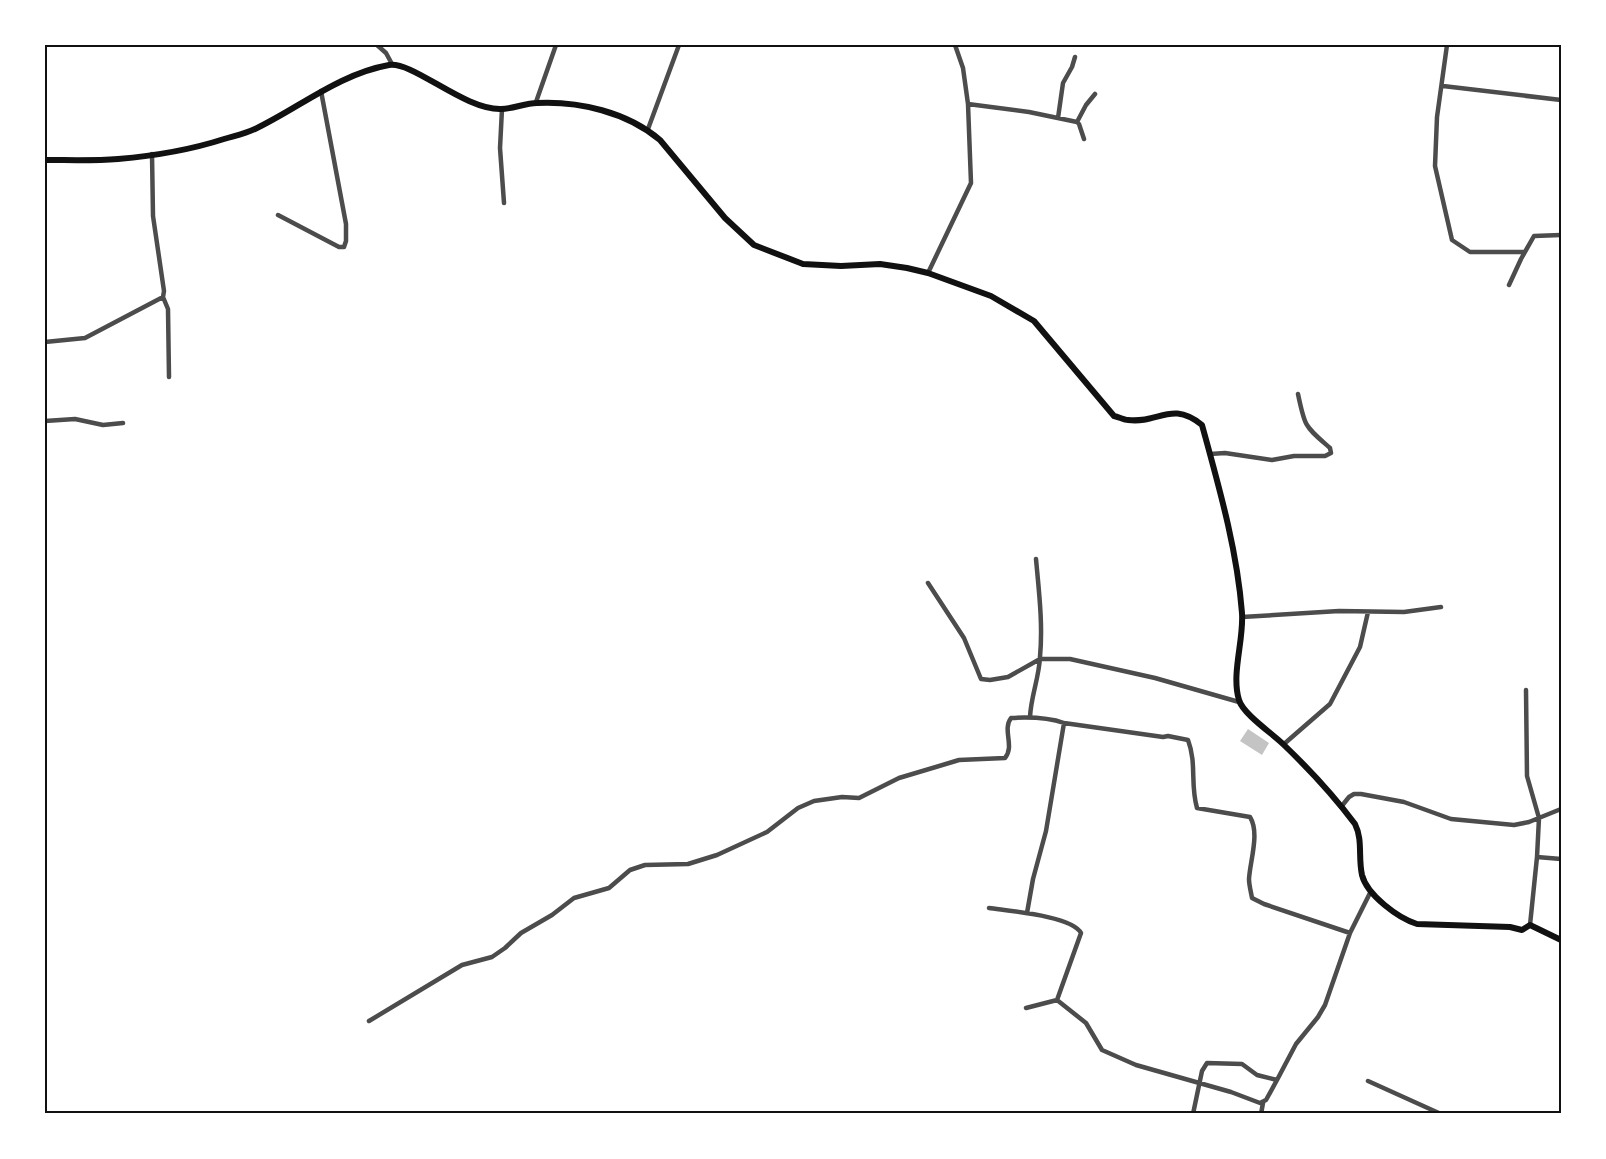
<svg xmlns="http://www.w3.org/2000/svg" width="1606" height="1159" font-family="'Fira Sans Condensed',sans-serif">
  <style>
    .building { fill: #c4c4c4 }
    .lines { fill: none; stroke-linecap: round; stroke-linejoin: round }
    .minor { stroke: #4c4c4c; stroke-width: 4.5 }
    .secondary { stroke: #111; stroke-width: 6 }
    .neatline { fill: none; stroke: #111; stroke-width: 2 }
  </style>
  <rect width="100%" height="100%" fill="#fff"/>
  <path class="building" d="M 1248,729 L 1269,743 L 1262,755 L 1240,741 Z"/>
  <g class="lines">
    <path class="minor" d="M 377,45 L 386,53 L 392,64
      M 1447,45 L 1437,117 L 1435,166 L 1452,240 L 1470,252 L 1525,252
      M 1443,86 L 1561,100
      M 536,102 L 556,45
      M 968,104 L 1029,112 L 1077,122 L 1079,124 L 1084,139
      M 502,109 L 500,148 L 504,203
      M 1058,118 L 1063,83 L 1072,67 L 1075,57
      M 1077,122 L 1086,105 L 1095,94
      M 648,129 L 679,45
      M 152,154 L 153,216 L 164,291 L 163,297 L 168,309 L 169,377
      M 278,215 L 339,247 L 344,247 L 346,241 L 346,224 L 321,91
      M 928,273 L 971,183 L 968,104 L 963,68 L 955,45
      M 1509,285 L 1521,259 L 1534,236 L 1561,235
      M 45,342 L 85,338 L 163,297
      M 45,421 L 75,419 L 103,425 L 123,423
      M 1210,454 L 1225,453 L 1272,460 L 1294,456 L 1325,456 L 1331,453 L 1330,448 C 1305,426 1305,428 1298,394
      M 928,583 L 964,638 L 981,679 L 990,680 L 1008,677 L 1040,659 L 1070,659 L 1155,678 L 1239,702
      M 1242,617 L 1339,611 L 1404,612 L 1441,607
      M 1526,690 L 1527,776 L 1539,818 L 1537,857 L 1561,859
      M 1030,717 C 1031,696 1039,678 1040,657 C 1043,624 1039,592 1036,559
      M 1284,744 L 1330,704 L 1360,647 L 1368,612
      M 1341,807 L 1349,797 L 1354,794 L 1361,794 L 1404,802 L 1451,819 L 1514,825 L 1529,822 L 1561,809
      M 989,908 C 1009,911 1072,916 1081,933 L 1057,1000
      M 1027,913 L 1033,879 L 1046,831 L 1064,723
      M 1530,925 L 1537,857
      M 1057,1000 L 1086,1023 L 1102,1050 L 1136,1065 L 1231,1092 L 1260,1103 L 1266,1100 L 1277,1080
      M 1026,1008 L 1057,1000
      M 369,1021 L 462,965 L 492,957 L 505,948 L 521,933 L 552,915 L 574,898 L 609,888 L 630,870 L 645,865 L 688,864 L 717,855 L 767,832 L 798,808 L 814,801 L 842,797 L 859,798 L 899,778 L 959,760 L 1005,758 C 1015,746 1002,730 1011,718 C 1029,717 1047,717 1064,723 L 1163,737 L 1168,736 L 1188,740 C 1197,764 1190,784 1197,808 L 1250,817 C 1260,833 1250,861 1249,879 C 1249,885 1251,892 1252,898 L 1264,904 L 1350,933
      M 1368,1081 L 1441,1114
      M 1193,1114 L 1202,1071 L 1207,1063 L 1242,1064 L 1257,1075 L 1277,1080 L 1296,1044 L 1318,1017 L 1325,1005 L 1350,933 L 1371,891
      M 1261,1114 L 1263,1103"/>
    <path class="secondary" d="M 45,160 C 69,160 94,161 118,159 C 153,156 190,150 224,139 C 234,136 245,134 255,129 C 299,108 339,74 389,65 C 413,61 464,110 501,109 C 513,109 525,103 537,103 C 579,101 627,112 660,140 L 725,218 L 754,245 L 803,264 L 841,266 L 880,264 L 907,268 L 928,273 L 991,296 L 1034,321 L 1114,416 C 1119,417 1124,420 1128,420 C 1159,424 1171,400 1202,425 C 1219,487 1237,549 1242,613 C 1244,640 1231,674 1239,700 C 1243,714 1273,734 1284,745 C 1309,769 1334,796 1355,824 C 1363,840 1358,857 1362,875 C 1367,895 1398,918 1417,924 L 1510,927 L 1522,930 L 1530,925 L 1561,940"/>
  </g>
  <rect width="1606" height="1159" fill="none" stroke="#ffffff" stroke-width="93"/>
  <rect x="46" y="46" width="1514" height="1066" class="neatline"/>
</svg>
